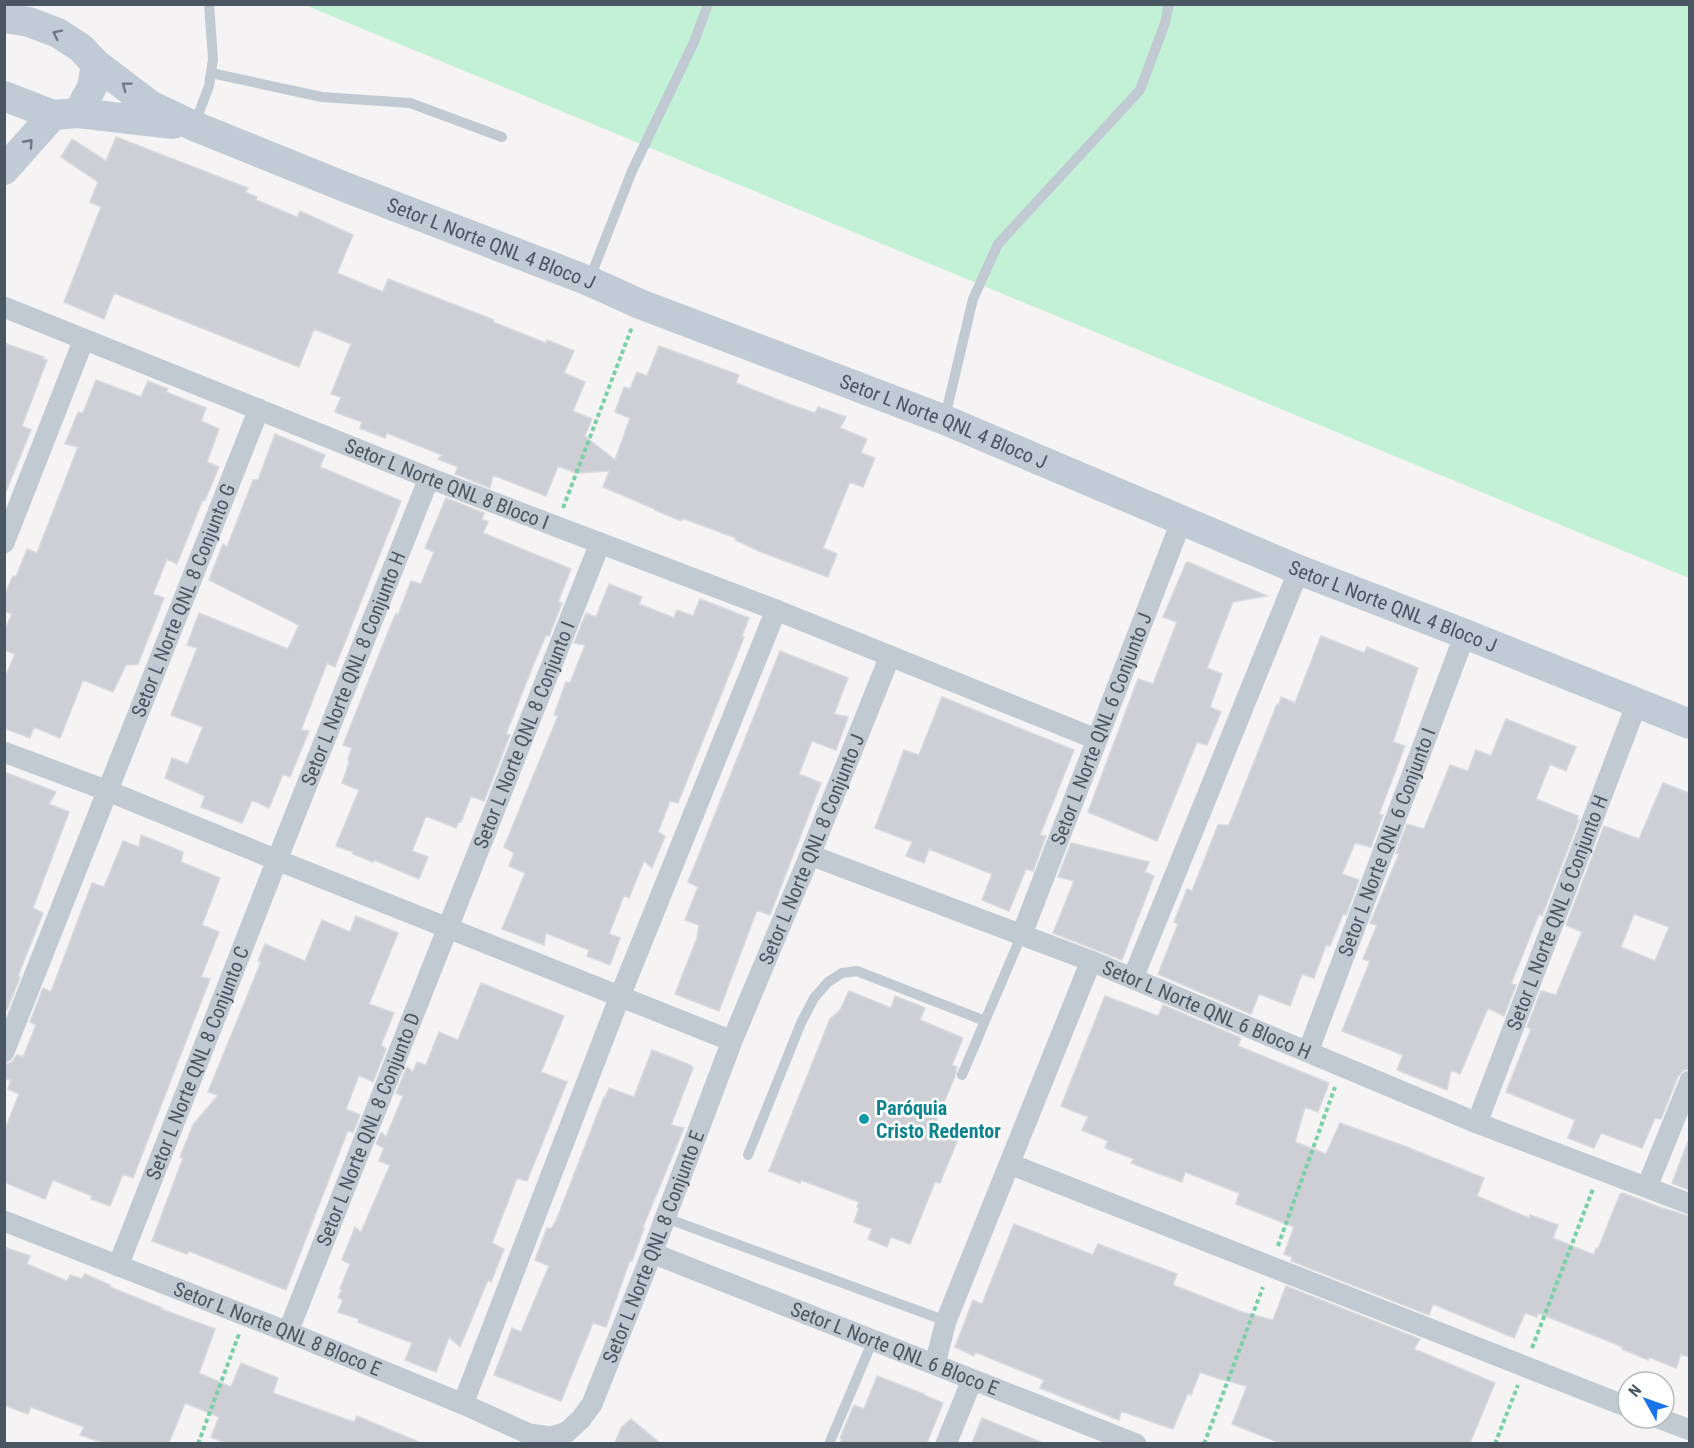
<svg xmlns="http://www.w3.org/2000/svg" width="1694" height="1448" font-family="'Roboto Condensed',sans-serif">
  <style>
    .green { fill: #c3f1d5 }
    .building { fill: #cdcfd5; stroke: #d7d9de; stroke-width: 1.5; fill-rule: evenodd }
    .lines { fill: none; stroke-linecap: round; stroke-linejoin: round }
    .path { stroke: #7ad0a6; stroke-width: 4; stroke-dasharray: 4.5 3; stroke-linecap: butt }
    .lane { stroke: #c1cad2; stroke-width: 10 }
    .street { stroke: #c1cad2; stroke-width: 21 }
    .secondary { stroke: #c1cbd6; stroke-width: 30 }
    .oneway { stroke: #6e7984 }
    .culture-dot { fill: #0f9aa8; stroke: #fff; stroke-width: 2 }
    .labels { text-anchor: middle; stroke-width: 5; stroke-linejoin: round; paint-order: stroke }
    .street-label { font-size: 20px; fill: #4a5661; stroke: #fff }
    .culture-label { font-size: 20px; font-weight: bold; fill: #0d838f; stroke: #fff; text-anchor: start }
  </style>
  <rect width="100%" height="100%" fill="#f5f3f3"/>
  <path class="green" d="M 305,5 L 1689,5 L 1689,578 Z"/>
  <path class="building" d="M 116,137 L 248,188 L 245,192 L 257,197 L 256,200 L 297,217 L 300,211 L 353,235 L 337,273 L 383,292 L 388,279 L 494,320 L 493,322 L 546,343 L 547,340 L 574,351 L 564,373 L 585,382 L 573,411 L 592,419 L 585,436 L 615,460 L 630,418 L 615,412 L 624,387 L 630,389 L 637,372 L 647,376 L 659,346 L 739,375 L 736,383 L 789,404 L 815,413 L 818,407 L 846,417 L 840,428 L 867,439 L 861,453 L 875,458 L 863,487 L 850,482 L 823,548 L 837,554 L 828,577 L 761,552 L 735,540 L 736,538 L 682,518 L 681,521 L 655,510 L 655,509 L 603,487 L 609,471 L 576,473 L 558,466 L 546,496 L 493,475 L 490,488 L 455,474 L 458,467 L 438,459 L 442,455 L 387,433 L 385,438 L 360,428 L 362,422 L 335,412 L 341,397 L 331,394 L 351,344 L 314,329 L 299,367 L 114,293 L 104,319 L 64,302 L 101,207 L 90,202 L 98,182 L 61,157 L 72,139 L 106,161 Z
    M 4,343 L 44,357 L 43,359 L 47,360 L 22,426 L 31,430 L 5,494 Z
    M 96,380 L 141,397 L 148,381 L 168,389 L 166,392 L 206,408 L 201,421 L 219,429 L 207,462 L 219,467 L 205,500 L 203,499 L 177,564 L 167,559 L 153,594 L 164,598 L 138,664 L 126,665 L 113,692 L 83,680 L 60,738 L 34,727 L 30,738 L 4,728 L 4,680 L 15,654 L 4,650 L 4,632 L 12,614 L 4,611 L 4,597 L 13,576 L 16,577 L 27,549 L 37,553 L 78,447 L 65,444 L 78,412 L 83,413 Z
    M 275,434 L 325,455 L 320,467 L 401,501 L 335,667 L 327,663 L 301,730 L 309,731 L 290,777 L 283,774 L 269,808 L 252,800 L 242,823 L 201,807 L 205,796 L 165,778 L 172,758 L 188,764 L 203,727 L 171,715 L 197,648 L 187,645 L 199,613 L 288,649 L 299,625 L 209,580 L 223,544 L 227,547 L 253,480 L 258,480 Z
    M 446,498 L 484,513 L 482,519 L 488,522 L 483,533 L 571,569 L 558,602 L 562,603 L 549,636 L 546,635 L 532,668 L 506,734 L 510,735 L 484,801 L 471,796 L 461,822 L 459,821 L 456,828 L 426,816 L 412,851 L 428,857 L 419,879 L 374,860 L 373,862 L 353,854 L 353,852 L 336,846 L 359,790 L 342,783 L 349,763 L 348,759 L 352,748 L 343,745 L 382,647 L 396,613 L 398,615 L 411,581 L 421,584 L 434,552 L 425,548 Z
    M 1188,562 L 1267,596 L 1233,602 L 1207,668 L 1222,674 L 1210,707 L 1221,712 L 1207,745 L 1197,742 L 1157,841 L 1088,812 L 1138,679 L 1153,684 L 1177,622 L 1163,617 L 1186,563 Z
    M 609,584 L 642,597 L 639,604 L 674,618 L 677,610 L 693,616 L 700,599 L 749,618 L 742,636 L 744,637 L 678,803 L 670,801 L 658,832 L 665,836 L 652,868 L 644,861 L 629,898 L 624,895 L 609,934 L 620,938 L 610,965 L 587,956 L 589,950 L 546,933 L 544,945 L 502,929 L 525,873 L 509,866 L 514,853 L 504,847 L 558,716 L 554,715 L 566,682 L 570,683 L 585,645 L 574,643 L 586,613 L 596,617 Z
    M 1321,636 L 1364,653 L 1367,647 L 1418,668 L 1393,742 L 1405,746 L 1379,814 L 1383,815 L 1371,847 L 1355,843 L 1342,874 L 1359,880 L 1346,915 L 1343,914 L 1330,946 L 1326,945 L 1314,978 L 1302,974 L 1290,1006 L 1259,994 L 1251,1014 L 1158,974 L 1178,924 L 1174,922 L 1187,889 L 1192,891 L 1218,825 L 1229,825 L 1277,704 L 1279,705 L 1281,697 L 1295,703 Z
    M 780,651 L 848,678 L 834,714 L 848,717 L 836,750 L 812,741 L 799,774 L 821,783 L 770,915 L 757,910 L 719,1011 L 675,994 L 697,938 L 699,925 L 685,920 L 698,887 L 688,882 Z
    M 942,697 L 1074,750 L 1040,835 L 1046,836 L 1033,871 L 1026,869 L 1009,911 L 982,900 L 992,874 L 929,849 L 924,863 L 906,856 L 912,842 L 875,828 L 904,750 L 919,755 Z
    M 1506,719 L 1576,747 L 1566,771 L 1550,764 L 1536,799 L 1578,816 L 1577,820 L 1579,820 L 1542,916 L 1539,914 L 1511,984 L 1516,985 L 1504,1016 L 1488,1008 L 1460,1074 L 1451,1070 L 1447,1090 L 1397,1070 L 1403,1055 L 1342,1031 L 1370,961 L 1363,959 L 1377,925 L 1370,923 L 1399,854 L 1396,853 L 1407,824 L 1424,829 L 1450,765 L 1468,771 L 1476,750 L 1491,756 Z
    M 4,772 L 56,792 L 49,804 L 69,812 L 33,908 L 43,913 L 18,976 L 20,977 L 7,1010 L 4,1009 Z
    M 1663,783 L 1689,793 L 1689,1068 L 1683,1071 L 1678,1076 L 1661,1119 L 1655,1118 L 1642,1148 L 1601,1133 L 1594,1148 L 1568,1138 L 1575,1120 L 1506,1092 L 1531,1029 L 1527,1027 L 1541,991 L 1556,995 L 1582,932 L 1566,925 L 1604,826 L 1639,839 ZM 1634,914 L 1669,927 L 1655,961 L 1621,947 Z
    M 141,835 L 183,852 L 181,862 L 220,878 L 202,925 L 219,932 L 201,977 L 210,979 L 133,1178 L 123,1174 L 110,1206 L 91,1199 L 92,1196 L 53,1180 L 45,1199 L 4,1182 L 4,1132 L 19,1094 L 8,1089 L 11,1080 L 4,1079 L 4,1065 L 12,1062 L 17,1055 L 23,1057 L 36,1025 L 30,1022 L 43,988 L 51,992 L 92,883 L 104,887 L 123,841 L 139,847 Z
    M 1071,843 L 1149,862 L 1145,872 L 1154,876 L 1122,960 L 1053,933 L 1074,881 L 1058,877 Z
    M 356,916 L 398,933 L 369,1004 L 394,1013 L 381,1045 L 386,1049 L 373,1082 L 359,1075 L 346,1109 L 360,1115 L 353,1133 L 348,1130 L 286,1290 L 189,1251 L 187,1254 L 152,1241 L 183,1158 L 180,1157 L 193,1125 L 218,1095 L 208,1092 L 261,962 L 258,961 L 265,944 L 305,961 L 322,920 L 350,932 Z
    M 481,983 L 564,1016 L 541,1072 L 567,1082 L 527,1181 L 517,1178 L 492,1243 L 504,1249 L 491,1282 L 488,1280 L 460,1347 L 449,1337 L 436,1372 L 405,1360 L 412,1343 L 358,1322 L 359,1319 L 338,1312 L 343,1300 L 338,1297 L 342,1290 L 340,1289 L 350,1264 L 342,1260 L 355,1227 L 361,1232 L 390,1165 L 379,1161 L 384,1148 L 376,1144 L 381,1132 L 386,1137 L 403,1096 L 396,1093 L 407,1067 L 413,1072 L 417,1062 L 426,1065 L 439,1032 L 458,1040 Z
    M 849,991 L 891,1008 L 895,996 L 925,1008 L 920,1020 L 963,1038 L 952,1065 L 957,1067 L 955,1076 L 933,1129 L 958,1139 L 940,1183 L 935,1182 L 910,1244 L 891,1237 L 887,1247 L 868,1239 L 872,1229 L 854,1222 L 859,1208 L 857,1207 L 859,1202 L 801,1180 L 800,1183 L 769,1171 L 830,1019 L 840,1010 Z
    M 1105,996 L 1158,1016 L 1163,1005 L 1241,1038 L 1238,1046 L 1329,1083 L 1318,1112 L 1305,1107 L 1295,1142 L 1326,1154 L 1340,1123 L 1404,1146 L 1484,1178 L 1477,1196 L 1529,1218 L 1530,1215 L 1558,1225 L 1553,1238 L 1594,1255 L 1596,1248 L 1598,1249 L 1620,1194 L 1623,1193 L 1662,1208 L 1689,1216 L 1689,1357 L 1681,1354 L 1676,1368 L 1649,1357 L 1648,1360 L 1622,1349 L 1623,1347 L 1538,1313 L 1537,1317 L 1525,1313 L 1514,1338 L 1433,1304 L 1429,1315 L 1291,1261 L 1292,1257 L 1284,1254 L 1294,1227 L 1236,1204 L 1239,1193 L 1185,1172 L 1182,1182 L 1157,1173 L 1131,1163 L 1134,1159 L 1105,1148 L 1108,1141 L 1082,1130 L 1088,1117 L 1061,1106 Z
    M 652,1050 L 690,1065 L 693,1068 L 671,1125 L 684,1128 L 643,1227 L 644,1228 L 632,1261 L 630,1260 L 606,1327 L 593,1323 L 561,1401 L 494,1375 L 512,1328 L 521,1332 L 549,1266 L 535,1260 L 547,1228 L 551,1229 L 556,1221 L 604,1097 L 605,1098 L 609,1088 L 634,1097 Z
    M 1688,1141 L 1689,1141 L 1689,1190 L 1672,1183 Z
    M 1014,1224 L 1093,1255 L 1098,1244 L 1177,1274 L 1173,1285 L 1242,1312 L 1273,1320 L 1286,1286 L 1420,1339 L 1414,1349 L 1495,1383 L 1470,1443 L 1280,1443 L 1232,1424 L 1247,1386 L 1217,1378 L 1200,1372 L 1191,1395 L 1188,1393 L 1173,1429 L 1121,1411 L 1119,1420 L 1040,1388 L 1044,1380 L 975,1352 L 974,1356 L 955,1347 L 973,1300 L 982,1304 Z
    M 4,1247 L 30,1256 L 27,1264 L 67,1281 L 70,1275 L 82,1279 L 85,1274 L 110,1285 L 110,1287 L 162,1308 L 161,1309 L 215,1329 L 199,1373 L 231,1387 L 241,1363 L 278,1378 L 273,1393 L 354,1422 L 357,1416 L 421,1443 L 225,1443 L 211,1437 L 219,1417 L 185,1403 L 169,1443 L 104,1443 L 80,1435 L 84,1427 L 31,1407 L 28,1414 L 4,1405 Z
    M 877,1376 L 924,1394 L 924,1395 L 943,1403 L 927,1443 L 840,1443 L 842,1439 L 840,1438 L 854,1405 L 864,1409 Z
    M 982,1418 L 1043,1443 L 972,1443 Z
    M 631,1419 L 660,1443 L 615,1443 L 621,1428 Z"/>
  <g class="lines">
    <path class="path" d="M 563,508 L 632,327
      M 1278,1246 L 1335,1087
      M 1532,1348 L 1593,1189
      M 198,1444 L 239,1334
      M 1204,1444 L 1263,1287
      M 1495,1444 L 1518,1385"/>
    <path class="lane" d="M 211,73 L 322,97 L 410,103 L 502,137
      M 195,123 L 209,86 L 213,59 L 209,4
      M 590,278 L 632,171 L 694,42 L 708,4
      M 945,417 L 973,299 L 998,244 L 1140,90 L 1165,23 L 1169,4
      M 962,1075 L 1022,934
      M 748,1155 L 801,1023 L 814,998 L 828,982 L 842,973 L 857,971 L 985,1021
      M 666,1218 L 946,1321
      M 829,1444 L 873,1340"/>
    <g class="street">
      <path id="s1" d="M 4,307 L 429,478 L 776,610 L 1096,739"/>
      <path d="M 4,543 L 84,339"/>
      <path d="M 4,752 L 108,791 L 277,860 L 732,1041"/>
      <path id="s2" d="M 810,855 L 1091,961 L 1477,1123 L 1690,1204"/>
      <path id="s3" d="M 1022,934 L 1181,522"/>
      <path d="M 1133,978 L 1299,570"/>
      <path id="s4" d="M 4,1052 L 259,409"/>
      <path id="s5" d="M 1308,1052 L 1465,634"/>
      <path id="s6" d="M 1477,1123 L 1637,703"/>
      <path d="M 1010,1164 L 1628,1407"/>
      <path d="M 1647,1187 L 1690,1081"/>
      <path id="s7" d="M 4,1221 L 288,1332 L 463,1404 L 529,1434 L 551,1437 L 567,1432 L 581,1419 L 592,1404 L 652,1253 L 732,1041 L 810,855 L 890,656"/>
      <path id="s8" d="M 652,1253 L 1136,1444"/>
      <path id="s9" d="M 118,1266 L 277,860 L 429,478"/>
      <path id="s10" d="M 288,1332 L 600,543"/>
      <path d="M 935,1364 L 946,1321 L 1091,961"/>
      <path d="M 463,1404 L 620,996 L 776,610"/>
      <path d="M 1658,1418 L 1690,1430"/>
      <path d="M 946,1444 L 972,1380"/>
    </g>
    <g class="secondary">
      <path id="s11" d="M 4,18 L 29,22 L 58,33 L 81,48 L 96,64 L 150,105 L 194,126 L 350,189 L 589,281 L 640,304 L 945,420 L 1299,570 L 1465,634 L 1690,724"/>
      <path d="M 4,96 L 53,115 L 78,113 L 92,87 L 96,64"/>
      <path d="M 78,113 L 173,124"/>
      <path d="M 4,170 L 53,115"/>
    </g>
  </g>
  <defs><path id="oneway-chevron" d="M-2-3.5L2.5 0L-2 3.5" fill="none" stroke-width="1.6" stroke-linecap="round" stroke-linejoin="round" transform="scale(1.5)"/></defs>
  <g class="oneway">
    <use href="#oneway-chevron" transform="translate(57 34) rotate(-153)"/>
    <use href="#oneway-chevron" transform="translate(126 86) rotate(-143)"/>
    <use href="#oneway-chevron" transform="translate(29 143) rotate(-48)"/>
  </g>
  <circle class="culture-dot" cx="864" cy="1119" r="6"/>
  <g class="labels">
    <g class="street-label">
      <text dy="7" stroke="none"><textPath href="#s11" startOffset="542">Setor L Norte QNL 4 Bloco J</textPath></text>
      <text dy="7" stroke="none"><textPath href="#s11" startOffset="1028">Setor L Norte QNL 4 Bloco J</textPath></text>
      <text dy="7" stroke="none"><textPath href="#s1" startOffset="477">Setor L Norte QNL 8 Bloco I</textPath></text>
      <text dy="7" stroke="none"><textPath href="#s4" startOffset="486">Setor L Norte QNL 8 Conjunto G</textPath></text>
      <text dy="7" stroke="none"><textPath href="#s11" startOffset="1514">Setor L Norte QNL 4 Bloco J</textPath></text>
      <text dy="7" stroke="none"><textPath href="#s9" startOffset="642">Setor L Norte QNL 8 Conjunto H</textPath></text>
      <text dy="7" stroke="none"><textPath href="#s3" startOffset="220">Setor L Norte QNL 6 Conjunto J</textPath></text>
      <text dy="7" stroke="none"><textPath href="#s10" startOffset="642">Setor L Norte QNL 8 Conjunto I</textPath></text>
      <text dy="7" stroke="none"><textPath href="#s5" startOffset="224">Setor L Norte QNL 6 Conjunto I</textPath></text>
      <text dy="7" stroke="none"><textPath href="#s7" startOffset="1240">Setor L Norte QNL 8 Conjunto J</textPath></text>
      <text dy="7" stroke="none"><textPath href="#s6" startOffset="225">Setor L Norte QNL 6 Conjunto H</textPath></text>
      <text dy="7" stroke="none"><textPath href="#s2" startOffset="426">Setor L Norte QNL 6 Bloco H</textPath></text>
      <text dy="7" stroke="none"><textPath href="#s9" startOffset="218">Setor L Norte QNL 8 Conjunto C</textPath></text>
      <text dy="7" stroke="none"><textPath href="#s10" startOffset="218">Setor L Norte QNL 8 Conjunto D</textPath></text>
      <text dy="7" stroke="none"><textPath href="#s7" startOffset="812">Setor L Norte QNL 8 Conjunto E</textPath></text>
      <text dy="7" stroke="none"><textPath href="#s7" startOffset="294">Setor L Norte QNL 8 Bloco E</textPath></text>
      <text dy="7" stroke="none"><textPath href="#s8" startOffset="261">Setor L Norte QNL 6 Bloco E</textPath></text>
    </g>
    <g class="culture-label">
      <text x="876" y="1115">Paróquia<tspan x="876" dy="23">Cristo Redentor</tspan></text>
    </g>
  </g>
  <rect width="1694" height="1448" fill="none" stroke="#4a5661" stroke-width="12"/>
  <g transform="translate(1646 1400) rotate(310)"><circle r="28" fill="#ffffff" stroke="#b7bbc0" stroke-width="1.5"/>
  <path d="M0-4.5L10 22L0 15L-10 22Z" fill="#1a73e8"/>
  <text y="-9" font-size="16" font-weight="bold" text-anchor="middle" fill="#4a5661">N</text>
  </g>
</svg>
